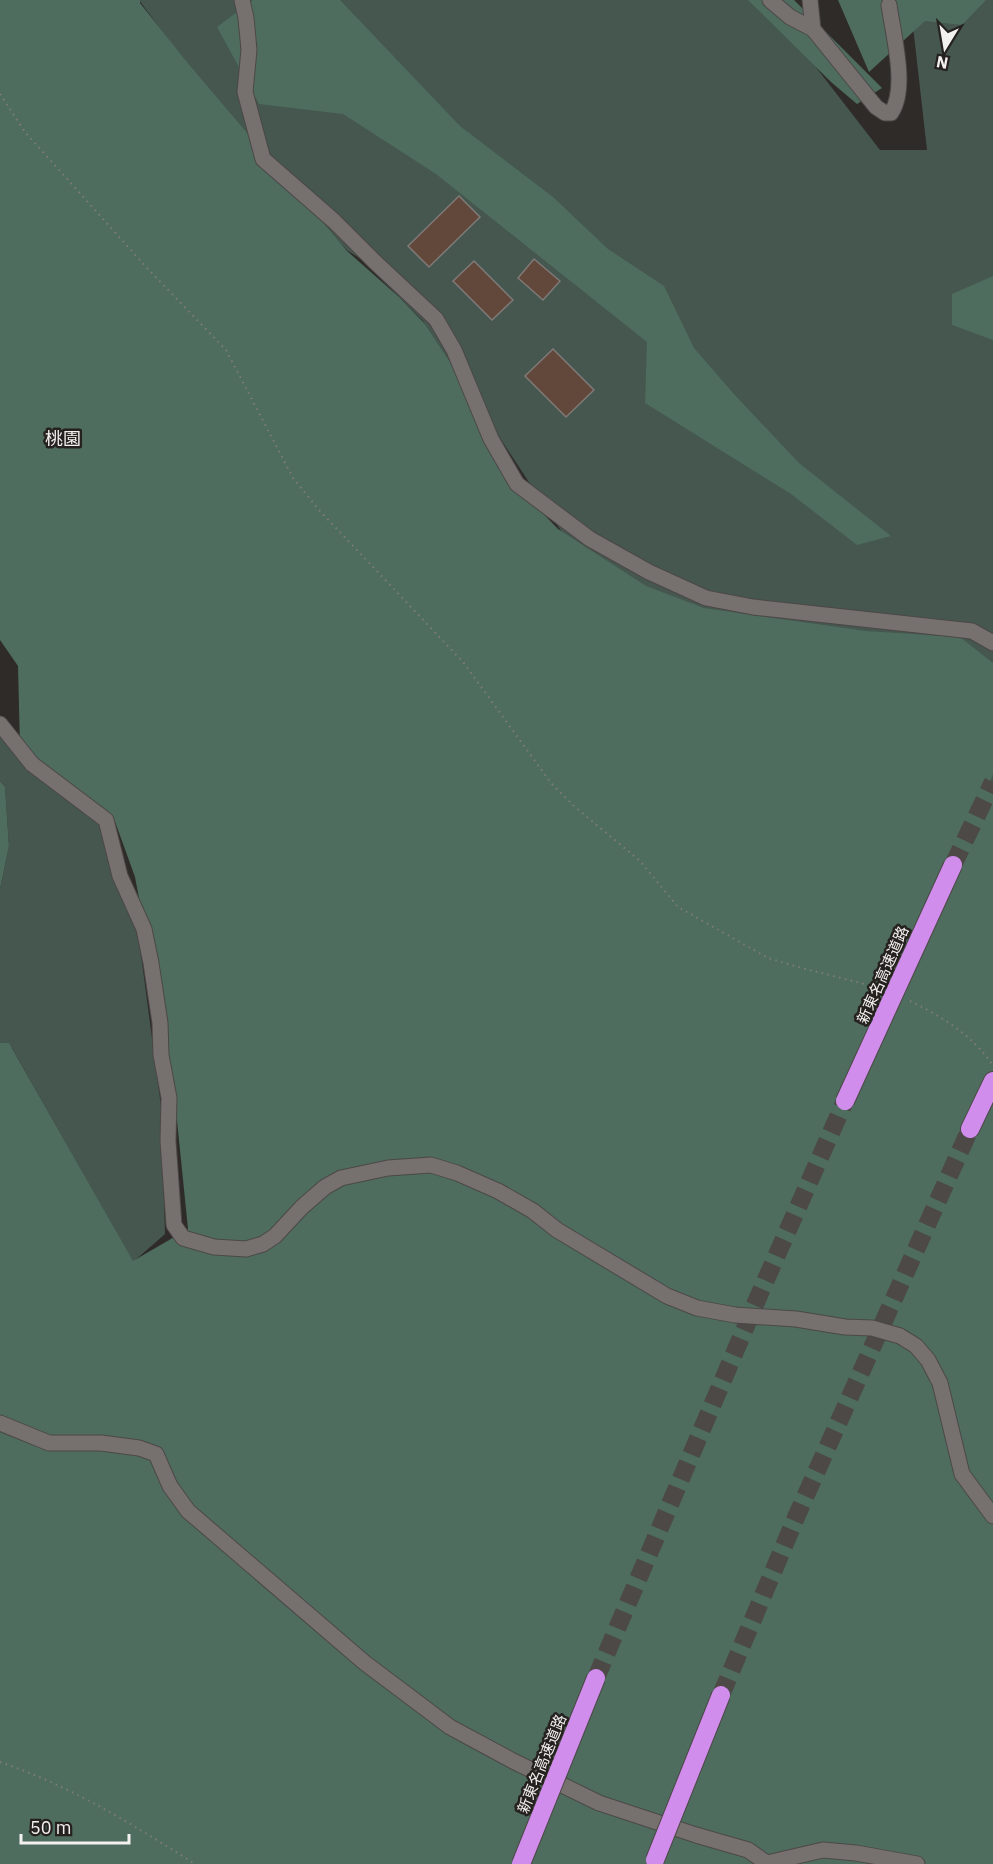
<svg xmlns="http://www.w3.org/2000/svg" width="993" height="1864" font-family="'IBM Plex Sans','Noto Sans JP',sans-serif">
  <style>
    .green { fill: #45574e }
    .forest { fill: #4e6d5e }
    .building { fill: #62473b; stroke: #7f7a78; stroke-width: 1.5 }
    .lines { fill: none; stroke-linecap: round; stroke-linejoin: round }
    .motorway-tunnel { stroke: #4c4947; stroke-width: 18; stroke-dasharray: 18 9; stroke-linecap: butt }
    .minor-casing { stroke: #4c4847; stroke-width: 17 }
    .motorway-casing { stroke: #4c4847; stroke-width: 20 }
    .path { stroke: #7f7c7a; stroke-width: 2; stroke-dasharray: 1.5 4.5; stroke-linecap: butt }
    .minor { stroke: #76716f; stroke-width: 15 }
    .motorway { stroke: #d08dec; stroke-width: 18 }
    .motorway-bridge-casing { stroke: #4c4847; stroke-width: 20; stroke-linecap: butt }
    .motorway-bridge { stroke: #d08dec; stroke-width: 18 }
    .labels { text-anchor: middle; stroke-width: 5; stroke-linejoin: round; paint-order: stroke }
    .street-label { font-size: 15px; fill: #f3f1ef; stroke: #25211f }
    .quarter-label { font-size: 18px; fill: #f3f1ef; stroke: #25211f }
  </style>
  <rect width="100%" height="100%" fill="#2f2b29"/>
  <path class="green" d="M 139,0 L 764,0 L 880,150 L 927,150 L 910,0 L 993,0 L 993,885 L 571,546 L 423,321 L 361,259 L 348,251 L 311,215 L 253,154 Z
    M 0,728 L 100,823 L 139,940 L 161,1106 L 165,1234 L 133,1262 L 12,1048 L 0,1048 L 0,889 L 9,846 L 5,787 L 0,781 Z"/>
  <path class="forest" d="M 0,0 L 140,0 L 140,3 L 186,61 L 347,251 L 399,297 L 425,324 L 462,380 L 507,476 L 558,529 L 646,586 L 704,608 L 866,631 L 960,637 L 993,663 L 993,774 L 988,787 L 993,790 L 993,1864 L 0,1864 L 0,1043 L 9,1043 L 133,1261 L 188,1229 L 172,1071 L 135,877 L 113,816 L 20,747 L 18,666 L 0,640 Z
    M 253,0 L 340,0 L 460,126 L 553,197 L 608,249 L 664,286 L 694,348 L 733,393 L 799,463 L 891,536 L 857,545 L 791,494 L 645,403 L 647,342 L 436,174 L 343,114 L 259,104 L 217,27 Z
    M 748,0 L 794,0 L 882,88 L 857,104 L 831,82 Z
    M 838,0 L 986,0 L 962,25 L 925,21 L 869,72 Z
    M 993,276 L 993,340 L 952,325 L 952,294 Z
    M 0,781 L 5,787 L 9,846 L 0,889 Z"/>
  <path class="building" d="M 459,196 L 480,217 L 429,267 L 408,246 Z
    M 534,259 L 560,281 L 543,300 L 518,278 Z
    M 474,261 L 513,300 L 492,320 L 453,281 Z
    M 553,349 L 594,390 L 566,417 L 525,376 Z"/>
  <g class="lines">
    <path class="motorway-tunnel" d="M 953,865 L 993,782
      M 596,1678 L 760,1293 L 845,1101
      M 721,1695 L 797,1515 L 970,1129"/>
    <g class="minor-casing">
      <path id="minor" d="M 242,0 L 246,18 L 249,50 L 245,92 L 263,159 L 334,221 L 375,262 L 436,319 L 454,350 L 491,439 L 517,484 L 590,539 L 649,572 L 706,598 L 753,607 L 972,631 L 993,643
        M 770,0 L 790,17 L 813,29 L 876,107 L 885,113 L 891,113 C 908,89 893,34 889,5
        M 810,0 L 813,29
        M 0,724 L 32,764 L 106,820 L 120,876 L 144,929 L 151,963 L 160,1023 L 161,1055 L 169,1098 L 168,1141 L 174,1225 L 183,1238 L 214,1247 L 246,1249 L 263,1244 L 275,1236 L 302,1207 L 325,1187 L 341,1178 L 388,1168 L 431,1165 L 457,1173 L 498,1191 L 533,1211 L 557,1230 L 667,1296 L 697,1308 L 735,1315 L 796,1319 L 845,1327 L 872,1328 L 900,1336 L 916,1346 L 928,1360 L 940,1383 L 962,1474 L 993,1516
        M 0,1423 L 49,1443 L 101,1443 L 139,1448 L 156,1454 L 170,1486 L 188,1511 L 365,1663 L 450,1727 L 513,1761 L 599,1803 L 696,1835 L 748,1850 L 768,1864
        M 767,1863 L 823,1850 L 856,1853 L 917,1864"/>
    </g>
    <g class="motorway-casing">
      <path id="motorway" d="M 970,1129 L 993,1081"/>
    </g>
    <path class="path" d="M 0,94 L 25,132 L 147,268 L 226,350 L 293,478 L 319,510 L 463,662 L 551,783 L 575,807 L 640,861 L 678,907 L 768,958 L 802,968 L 880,988
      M 910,1001 C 941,1016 972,1035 992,1064
      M 0,1762 C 71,1786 132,1824 195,1864"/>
    <use href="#minor" class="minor"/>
    <use href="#motorway" class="motorway"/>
    <g class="motorway-bridge-casing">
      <path id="motorway-bridge" d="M 845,1101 L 953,865
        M 655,1860 L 721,1695
        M 521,1864 L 596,1678"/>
    </g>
    <use href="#motorway-bridge" class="motorway-bridge"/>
  </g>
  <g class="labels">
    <g class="street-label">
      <text transform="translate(883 975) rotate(-66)" y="5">新東名高速道路</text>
      <text transform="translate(542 1764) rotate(-68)" y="5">新東名高速道路</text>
    </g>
    <g class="quarter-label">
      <text x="63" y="445">桃園</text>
    </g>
  </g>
  <g transform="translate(945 48) rotate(191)" stroke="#25211f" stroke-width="4.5" paint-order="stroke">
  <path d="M0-4.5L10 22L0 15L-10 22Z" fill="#f3f1ef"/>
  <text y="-9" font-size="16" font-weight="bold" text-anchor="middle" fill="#f3f1ef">N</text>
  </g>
  <path d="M21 1834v9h108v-9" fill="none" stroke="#f3f1ef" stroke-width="3"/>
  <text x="30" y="1834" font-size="18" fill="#f3f1ef" stroke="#25211f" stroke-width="4.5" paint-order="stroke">50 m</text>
</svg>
